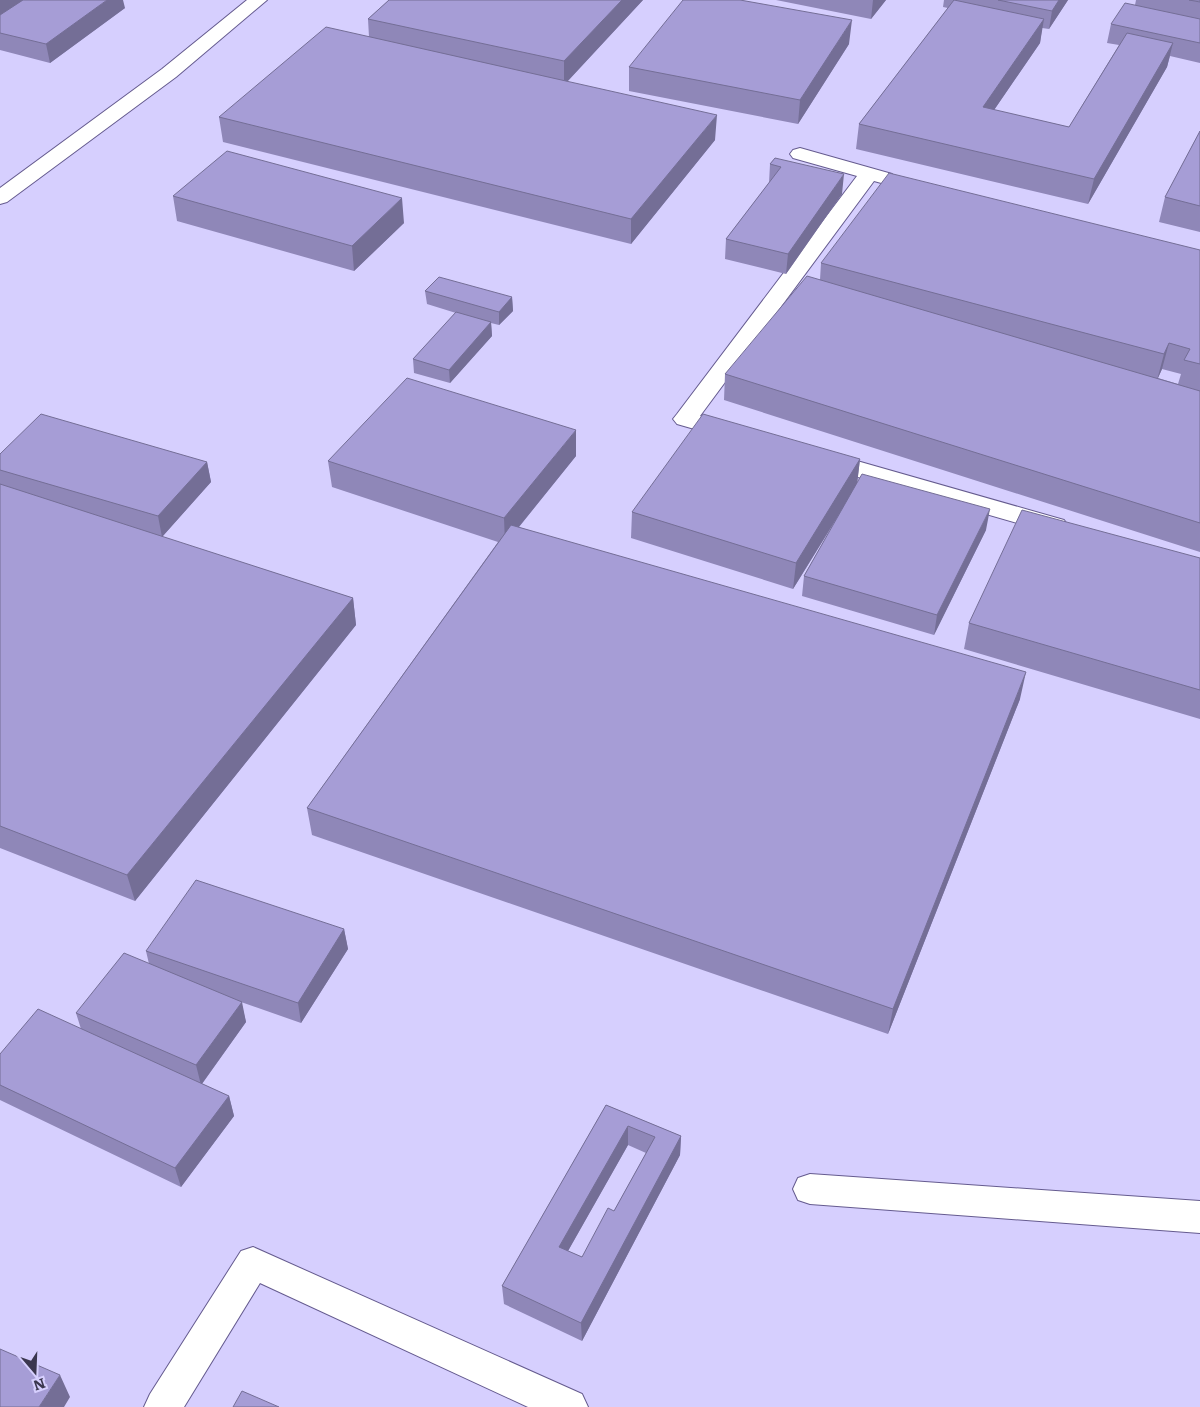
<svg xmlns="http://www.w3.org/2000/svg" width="1200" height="1407" font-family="Literata,serif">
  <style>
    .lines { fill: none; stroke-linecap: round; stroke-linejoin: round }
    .minor-casing { stroke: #655b8f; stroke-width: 2 }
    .minor { fill: #fff; fill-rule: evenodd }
    .wall { fill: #8f87b8; fill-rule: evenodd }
    .shaded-wall { fill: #746e96 }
    .building { fill: #a69dd6; stroke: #746e96; fill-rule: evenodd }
  </style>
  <rect width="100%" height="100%" fill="#d6cffe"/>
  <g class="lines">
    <g class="minor-casing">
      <path id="minor" d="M 247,0 L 267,0 L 176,77 L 7,202 L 0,204 L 0,188 L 162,69 Z
        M 800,148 L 892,174 L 895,178 L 892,182 L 885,184 L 874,181 L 700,416 L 741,428 L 745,433 L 741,438 L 733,440 L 677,424 L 673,419 L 677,414 L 857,176 L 793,158 L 790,154 L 793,150 Z
        M 822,451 L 1064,520 L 1068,526 L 1064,532 L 1055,534 L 813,464 L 810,459 L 813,454 Z
        M 810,1174 L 1200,1201 L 1200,1233 L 810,1204 L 798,1200 L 793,1189 L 798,1178 Z
        M 253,1247 L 582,1394 L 588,1407 L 528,1407 L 260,1283 L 184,1407 L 144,1407 L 150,1394 L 241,1251 Z"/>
    </g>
    <use href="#minor" class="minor"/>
  </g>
  <path class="wall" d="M 0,0 L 125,8 L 50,63 L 0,50 Z
    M 389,0 L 643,0 L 567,82 L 715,140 L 631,244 L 223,142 L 219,117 L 369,37 L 368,19 Z
    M 776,0 L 886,0 L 871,19 Z
    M 944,0 L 1068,0 L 1049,29 L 1042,28 L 1040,43 L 994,110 L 1069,127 L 1119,45 L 1107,43 L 1111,24 L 1135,5 L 1136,0 L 1200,0 L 1200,63 L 1170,56 L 1167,67 L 1088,204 L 856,149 L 859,124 L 948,8 L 943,7 Z
    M 849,44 L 798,124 L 629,91 L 629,67 Z
    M 1200,131 L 1200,232 L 1159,222 L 1165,197 Z
    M 775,158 L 842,194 L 786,274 L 725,259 L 726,239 L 769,183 L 770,164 Z
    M 173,196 L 404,223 L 354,271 L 177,221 Z
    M 1200,250 L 1200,552 L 724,400 L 725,374 L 820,280 L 821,263 ZM 1162,369 L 1181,374 L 1178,384 L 1158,378 Z
    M 425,291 L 512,297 L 513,311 L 499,325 L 491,323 L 492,336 L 450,383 L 414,373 L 413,359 L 456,313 L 427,304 Z
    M 0,454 L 207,462 L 211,482 L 162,537 L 353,598 L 356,625 L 135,901 L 0,848 Z
    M 576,456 L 519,527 L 1020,699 L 888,1034 L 312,835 L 307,808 L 498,542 L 332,487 L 328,461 Z
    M 860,459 L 857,483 L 986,530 L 934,635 L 802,596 L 804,576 L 839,515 L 793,589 L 631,538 L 632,512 Z
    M 1200,558 L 1200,719 L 964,649 L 969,623 Z
    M 344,929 L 348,949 L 301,1023 L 241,1002 L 246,1022 L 202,1084 L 229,1096 L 234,1116 L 181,1187 L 0,1100 L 0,1054 L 81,1029 L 76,1013 L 149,964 L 146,951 Z
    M 606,1105 L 681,1136 L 680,1155 L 582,1341 L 504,1304 L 502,1286 ZM 628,1145 L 646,1153 L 614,1211 L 582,1257 L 568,1251 Z"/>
  <path class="shaded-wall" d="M 0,0 L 26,0 L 0,18 Z
    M 107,0 L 123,0 L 125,8 L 50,63 L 46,44 Z
    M 622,0 L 643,0 L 564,85 L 564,61 Z
    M 873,0 L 886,0 L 871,19 Z
    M 1059,0 L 1068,0 L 1049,29 L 1052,11 Z
    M 1044,19 L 1040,43 L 979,132 L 983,107 Z
    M 852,20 L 849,44 L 798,124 L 800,100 Z
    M 1173,43 L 1167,67 L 1088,204 L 1094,179 Z
    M 717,115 L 715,140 L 631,244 L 631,219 Z
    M 844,174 L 842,194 L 786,274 L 788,254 Z
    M 402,198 L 404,223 L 354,271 L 352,246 Z
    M 512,297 L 513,311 L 499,325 L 499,312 Z
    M 491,322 L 492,336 L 450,383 L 449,370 Z
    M 1169,343 L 1162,369 L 1157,380 L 1164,354 Z
    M 576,430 L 576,456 L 505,544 L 504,518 Z
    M 860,459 L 857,485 L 793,589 L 796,563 Z
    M 207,462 L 211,482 L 162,537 L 158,516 Z
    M 990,509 L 986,530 L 934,635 L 937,615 Z
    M 353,598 L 356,625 L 135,901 L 127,875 Z
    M 1026,672 L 1020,699 L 888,1034 L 893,1009 Z
    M 344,929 L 348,949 L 301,1023 L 298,1003 Z
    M 242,1002 L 246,1022 L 201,1085 L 196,1065 Z
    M 229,1096 L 234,1116 L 181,1187 L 175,1168 Z
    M 628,1126 L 628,1145 L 560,1265 L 559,1247 Z
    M 681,1136 L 680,1155 L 582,1341 L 581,1323 Z
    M 60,1375 L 70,1397 L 64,1407 L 39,1407 Z"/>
  <path class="building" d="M 23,0 L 107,0 L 46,44 L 0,33 L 0,15 Z
    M 389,0 L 622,0 L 564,61 L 368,19 Z
    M 683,0 L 740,0 L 852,20 L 800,100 L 629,67 Z
    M 954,0 L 1044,19 L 983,107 L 1069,127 L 1127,33 L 1173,43 L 1094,179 L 859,124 Z
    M 998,0 L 1059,0 L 1052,11 Z
    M 1189,0 L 1200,0 L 1200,2 Z
    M 1125,3 L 1200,19 L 1200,43 L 1111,24 Z
    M 326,27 L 717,115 L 631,219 L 219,117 Z
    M 1200,131 L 1200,206 L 1165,197 Z
    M 227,151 L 402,198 L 352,246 L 173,196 Z
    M 775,158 L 844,174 L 788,254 L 726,239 L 781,167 L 770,164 Z
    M 889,173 L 1200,250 L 1200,364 L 1184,360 L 1190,349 L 1169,343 L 1164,354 L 821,263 Z
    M 807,276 L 1200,391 L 1200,523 L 725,374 Z
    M 439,277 L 512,297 L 499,312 L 425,291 Z
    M 456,312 L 491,322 L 449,370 L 413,359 Z
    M 407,378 L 576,430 L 504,518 L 328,461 Z
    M 41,414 L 207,462 L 158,516 L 0,470 L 0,454 Z
    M 703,414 L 860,459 L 796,563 L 632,512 Z
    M 862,474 L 990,509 L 937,615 L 804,576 Z
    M 0,484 L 353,598 L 127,875 L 0,826 Z
    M 1022,510 L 1200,558 L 1200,690 L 969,623 Z
    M 511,525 L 1026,672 L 893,1009 L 307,808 Z
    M 196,880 L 344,929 L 298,1003 L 146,951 Z
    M 124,953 L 242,1002 L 196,1065 L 76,1013 Z
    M 38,1009 L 229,1096 L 175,1168 L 0,1085 L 0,1054 Z
    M 606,1105 L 681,1136 L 581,1323 L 502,1286 ZM 628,1126 L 655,1137 L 614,1211 L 608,1208 L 582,1257 L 559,1247 Z
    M 0,1349 L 60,1375 L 39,1407 L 0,1407 Z
    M 242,1391 L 279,1407 L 233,1407 Z"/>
  <g transform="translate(35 1372) rotate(161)" stroke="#d6cffe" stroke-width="4" paint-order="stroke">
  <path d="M0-4L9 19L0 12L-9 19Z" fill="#3b374f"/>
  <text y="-8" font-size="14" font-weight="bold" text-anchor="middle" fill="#3b374f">N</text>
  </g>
</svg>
